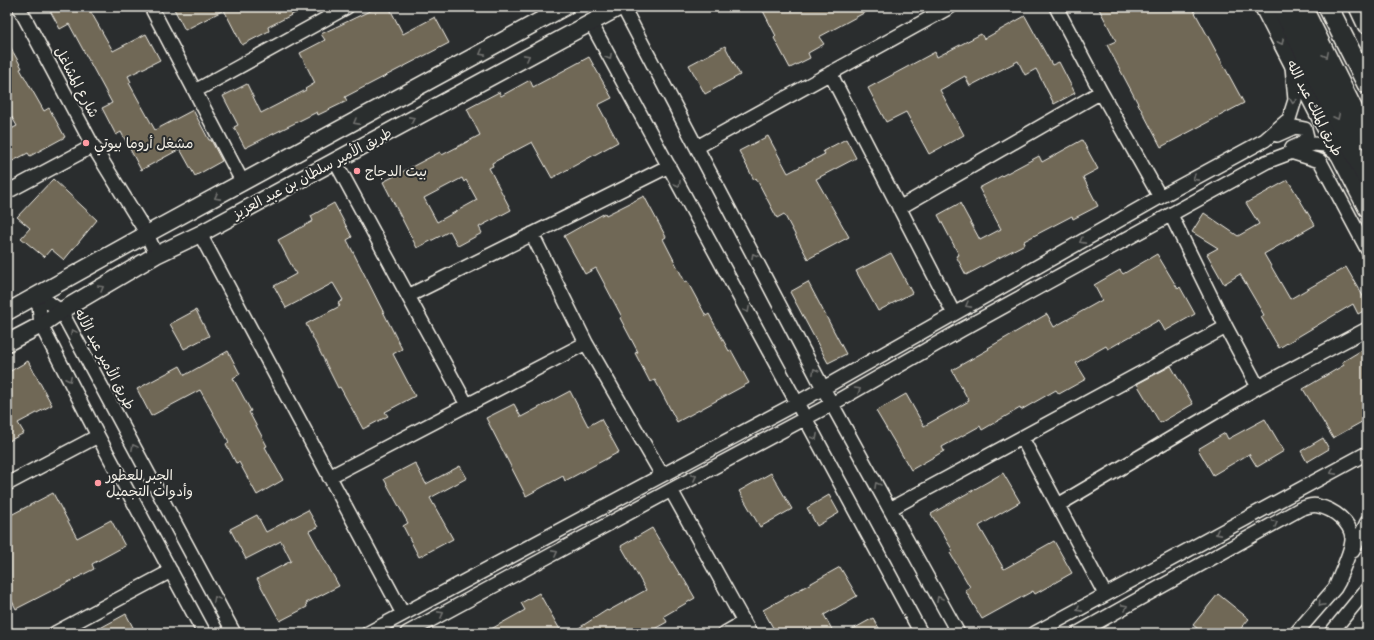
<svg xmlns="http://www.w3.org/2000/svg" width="1374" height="640" font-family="'Indie Flower','Playpen Sans Arabic',sans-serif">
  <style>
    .building { fill: #6f6757; stroke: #f4f1e8; fill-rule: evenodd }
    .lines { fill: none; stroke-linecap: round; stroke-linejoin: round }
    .minor-casing { stroke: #f4f1e8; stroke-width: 16 }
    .major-casing { stroke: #f4f1e8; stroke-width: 19 }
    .highway-casing { stroke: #f4f1e8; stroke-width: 22 }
    .minor { stroke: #2a2d2e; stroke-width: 13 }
    .major { stroke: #2a2d2e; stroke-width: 16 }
    .highway { stroke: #2a2d2e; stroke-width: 19 }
    .oneway { stroke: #71726f }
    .poi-dot { fill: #ff9aa2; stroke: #2a2d2e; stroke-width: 1.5 }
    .labels { text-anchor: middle; stroke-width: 4; stroke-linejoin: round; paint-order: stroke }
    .street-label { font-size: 14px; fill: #f4f1e8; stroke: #2a2d2e }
    .poi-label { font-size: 14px; fill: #f4f1e8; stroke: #2a2d2e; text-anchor: start }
  </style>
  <rect width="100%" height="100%" fill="#2a2d2e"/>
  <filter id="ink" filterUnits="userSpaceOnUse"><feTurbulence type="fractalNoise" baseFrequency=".025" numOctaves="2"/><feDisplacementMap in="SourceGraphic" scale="8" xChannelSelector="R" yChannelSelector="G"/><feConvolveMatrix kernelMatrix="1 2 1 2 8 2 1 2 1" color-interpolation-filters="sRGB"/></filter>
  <g filter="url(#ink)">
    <path class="building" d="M 48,7 L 88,7 L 113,51 L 146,34 L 160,60 L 128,76 L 131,82 L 129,83 L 155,130 L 193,110 L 209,140 L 211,140 L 222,161 L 195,176 L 180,149 L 141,170 L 121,132 L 116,135 L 102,108 L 112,103 L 69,24 L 60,29 Z
      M 173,7 L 307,7 L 268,27 L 269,31 L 242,45 L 224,10 L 185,30 Z
      M 378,7 L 389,7 L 403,34 L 435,17 L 449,43 L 345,97 L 347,101 L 318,115 L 317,112 L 245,148 L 234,127 L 238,125 L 223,96 L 247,84 L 261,113 L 306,90 L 305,89 L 315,83 L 300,53 L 325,40 L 321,34 Z
      M 761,7 L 875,7 L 819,37 L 824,44 L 808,53 L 810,58 L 790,68 L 774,38 L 776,36 Z
      M 1098,7 L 1192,7 L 1244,103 L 1161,147 L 1107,45 L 1116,41 Z
      M 1025,16 L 1052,65 L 1059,62 L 1075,93 L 1054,104 L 1036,69 L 1025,75 L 1018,61 L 970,86 L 965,76 L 940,90 L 964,135 L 929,154 L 906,112 L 886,122 L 868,88 L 935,52 L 937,57 L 981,34 L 984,39 Z
      M 7,41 L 22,68 L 20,69 L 44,111 L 49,108 L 65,137 L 30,156 L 28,153 L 7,164 L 7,131 L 17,126 L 7,109 Z
      M 725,46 L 740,75 L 705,94 L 689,65 Z
      M 589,57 L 612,98 L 598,105 L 618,142 L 552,178 L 532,142 L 492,163 L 493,166 L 489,168 L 511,210 L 479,227 L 482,233 L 458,246 L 450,231 L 417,248 L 383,182 L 440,152 L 442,155 L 480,135 L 467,109 L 499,92 L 501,96 L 530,80 L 533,87 ZM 462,178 L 464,182 L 466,180 L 477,200 L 437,222 L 424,198 Z
      M 768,136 L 788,173 L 825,154 L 823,151 L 846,139 L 856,158 L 816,179 L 849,237 L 808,259 L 784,214 L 777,218 L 756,178 L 754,180 L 739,151 Z
      M 1082,140 L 1098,169 L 1083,177 L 1098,206 L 1073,219 L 1072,216 L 1024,241 L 1025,244 L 966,275 L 956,256 L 959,255 L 938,215 L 960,203 L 980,240 L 1001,229 L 979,188 L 1039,156 L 1042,162 Z
      M 53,179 L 97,220 L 64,260 L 51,249 L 44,257 L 21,238 L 30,228 L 17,217 Z
      M 1288,180 L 1315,225 L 1264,254 L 1290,299 L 1346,267 L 1367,303 L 1367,309 L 1358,314 L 1353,304 L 1279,348 L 1261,317 L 1264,315 L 1240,274 L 1224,284 L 1207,254 L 1218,248 L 1192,232 L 1204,213 L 1238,236 L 1259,224 L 1246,203 Z
      M 644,196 L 666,237 L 663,239 L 685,282 L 687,281 L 706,316 L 709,314 L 729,351 L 731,350 L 749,383 L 677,422 L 655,380 L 650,382 L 635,353 L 638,352 L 620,318 L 622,317 L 596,268 L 585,274 L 564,236 L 605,213 L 606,215 Z
      M 334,203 L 352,237 L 347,240 L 402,349 L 393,354 L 415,396 L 385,412 L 388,416 L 363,429 L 340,387 L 338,388 L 306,324 L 340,306 L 338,303 L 343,300 L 333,283 L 286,308 L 274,286 L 296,274 L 278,240 L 313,221 L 311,216 Z
      M 891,253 L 912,293 L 878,311 L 856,271 Z
      M 1157,254 L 1178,289 L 1180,287 L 1195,314 L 1165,331 L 1159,320 L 1108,349 L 1106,346 L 1076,363 L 1086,379 L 1059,394 L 1056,390 L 1021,410 L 1020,408 L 982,430 L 980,426 L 942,447 L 944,451 L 911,470 L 876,411 L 906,394 L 924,426 L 969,401 L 952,370 L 989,349 L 988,348 L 1047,314 L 1054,327 L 1102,300 L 1094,285 L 1120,270 L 1123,274 Z
      M 808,282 L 846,354 L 828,363 L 790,292 Z
      M 196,310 L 209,336 L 184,349 L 170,324 Z
      M 1367,347 L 1367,419 L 1333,438 L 1303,389 L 1344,365 L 1342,362 Z
      M 228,351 L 240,374 L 233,378 L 251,411 L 249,412 L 267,446 L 265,447 L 283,480 L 257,495 L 239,462 L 236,463 L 226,444 L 229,442 L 200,390 L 151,416 L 137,389 L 180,366 L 185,375 Z
      M 28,361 L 52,405 L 18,423 L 24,433 L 7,442 L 7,373 Z
      M 1171,366 L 1193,404 L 1160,423 L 1137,384 Z
      M 570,391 L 588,426 L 601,419 L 619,452 L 565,481 L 563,476 L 526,496 L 486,418 L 514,404 L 521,417 Z
      M 1265,419 L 1284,451 L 1257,467 L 1249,454 L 1213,475 L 1198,449 L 1225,433 L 1228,439 Z
      M 1323,438 L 1329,449 L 1307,462 L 1301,451 Z
      M 415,463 L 426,484 L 460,466 L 467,478 L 430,498 L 453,539 L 419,557 L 403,526 L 408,523 L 384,479 Z
      M 771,473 L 792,509 L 760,527 L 739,491 Z
      M 1003,473 L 1020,502 L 979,526 L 1004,569 L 1054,541 L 1072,573 L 1035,594 L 1033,591 L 982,619 L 965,590 L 970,587 L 950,553 L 953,551 L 931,514 Z
      M 53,493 L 77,538 L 111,520 L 125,546 L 92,564 L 94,569 L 16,609 L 7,591 L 7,517 Z
      M 829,495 L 839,513 L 817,526 L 807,508 Z
      M 308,510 L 318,527 L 309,531 L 339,586 L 306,603 L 307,607 L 280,621 L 257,579 L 291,561 L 281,541 L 246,559 L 230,529 L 257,515 L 266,532 Z
      M 652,528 L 680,575 L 681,574 L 695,598 L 664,616 L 667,622 L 647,633 L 571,633 L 607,610 L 608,611 L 646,590 L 621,546 Z
      M 840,567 L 857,596 L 824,615 L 834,633 L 776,633 L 763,610 Z
      M 539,593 L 562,633 L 484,633 L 525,610 L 521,603 Z
      M 1218,594 L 1249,619 L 1237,633 L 1203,633 L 1193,625 Z
      M 126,614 L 136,633 L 91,633 Z
      M 873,618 L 882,633 L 846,633 Z"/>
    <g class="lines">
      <g class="minor-casing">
        <path id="minor" d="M 19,7 L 93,146 L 147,234 L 156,255
          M 151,7 L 243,183
          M 623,7 L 823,388 L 958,633
          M 1056,7 L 1101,92 L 1160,197
          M 591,23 L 797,403 L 921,633
          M 830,73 L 954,314
          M 195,91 L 347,7
          M 1277,135 L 1295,127 L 1305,129 L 1307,137 L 1301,144 L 1292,148
          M 697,147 L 950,7
          M 1294,153 L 1320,161 L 1367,249
          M 335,161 L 467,405
          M 7,192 L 93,146
          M 899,208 L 1101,92
          M 1171,215 L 1226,327 L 1258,387
          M 200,234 L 403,614
          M 532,234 L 586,343 L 662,475
          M 408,296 L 669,166
          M 1022,438 L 1105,594
          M 329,477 L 586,343
          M 7,484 L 98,436
          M 671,490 L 750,633
          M 1058,505 L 1258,387 L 1367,329
          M 890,509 L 1226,327
          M 1353,551 L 1367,522
          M 55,633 L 171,571
          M 204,633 L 98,436 L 41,325 L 38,295 L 61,311 L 234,633
          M 368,633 L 797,403 L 1160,197 L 1265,140 L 1289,119 L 1295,100 L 1292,66
          M 407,633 L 671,490 L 832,404 L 961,330 L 1266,162 L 1314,144 L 1325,145 L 1339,156
          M 725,633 L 744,622
          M 1035,633 L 1367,453
          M 1078,633 L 1300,509 C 1306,507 1312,504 1318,506 C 1333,509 1351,522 1352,538 C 1353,549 1339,577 1335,588
          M 1296,633 L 1335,588 L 1339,581
          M 1331,633 L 1367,589"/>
      </g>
      <g class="major-casing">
        <path id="major" d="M 1263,7 L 1367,209
          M 7,312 L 147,234 L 565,7
          M 7,343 L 41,325 L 61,311 L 156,255 L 200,234 L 620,7"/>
      </g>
      <g class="highway-casing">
        <path id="highway" d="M 1282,7 L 1367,178
          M 1302,7 L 1367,138
          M 1328,7 L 1367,84
          M 1359,7 L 1367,24"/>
      </g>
      <use href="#minor" class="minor"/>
      <use href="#major" class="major"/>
      <use href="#highway" class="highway"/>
    </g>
    <defs><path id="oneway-chevron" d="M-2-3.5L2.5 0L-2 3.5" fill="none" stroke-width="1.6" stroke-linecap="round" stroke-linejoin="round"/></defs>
    <g class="oneway">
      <use href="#oneway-chevron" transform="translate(1281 42) rotate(63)"/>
      <use href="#oneway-chevron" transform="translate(482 53) rotate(151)"/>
      <use href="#oneway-chevron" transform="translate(1326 55) rotate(64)"/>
      <use href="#oneway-chevron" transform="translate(527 57) rotate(-28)"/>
      <use href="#oneway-chevron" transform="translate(609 57) rotate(61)"/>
      <use href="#oneway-chevron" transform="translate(1293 101) rotate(98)"/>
      <use href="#oneway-chevron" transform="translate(1337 117) rotate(64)"/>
      <use href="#oneway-chevron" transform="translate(412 119) rotate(-28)"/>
      <use href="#oneway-chevron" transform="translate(356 122) rotate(151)"/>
      <use href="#oneway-chevron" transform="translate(1195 178) rotate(152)"/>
      <use href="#oneway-chevron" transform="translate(678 184) rotate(61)"/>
      <use href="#oneway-chevron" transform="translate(217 197) rotate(152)"/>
      <use href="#oneway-chevron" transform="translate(1082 241) rotate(151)"/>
      <use href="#oneway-chevron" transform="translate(754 256) rotate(-118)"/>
      <use href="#oneway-chevron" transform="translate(101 288) rotate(-30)"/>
      <use href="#oneway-chevron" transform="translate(968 305) rotate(151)"/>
      <use href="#oneway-chevron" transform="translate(747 310) rotate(61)"/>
      <use href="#oneway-chevron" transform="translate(73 332) rotate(-118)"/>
      <use href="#oneway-chevron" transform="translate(815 371) rotate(-118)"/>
      <use href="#oneway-chevron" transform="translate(69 379) rotate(63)"/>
      <use href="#oneway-chevron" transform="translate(858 390) rotate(-30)"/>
      <use href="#oneway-chevron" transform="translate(815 437) rotate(62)"/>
      <use href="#oneway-chevron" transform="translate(134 447) rotate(-118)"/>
      <use href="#oneway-chevron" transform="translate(1333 472) rotate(152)"/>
      <use href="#oneway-chevron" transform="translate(694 477) rotate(-28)"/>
      <use href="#oneway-chevron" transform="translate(877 485) rotate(-119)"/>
      <use href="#oneway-chevron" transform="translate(1275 523) rotate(-29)"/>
      <use href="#oneway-chevron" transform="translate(1218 533) rotate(152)"/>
      <use href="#oneway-chevron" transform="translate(555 553) rotate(-28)"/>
      <use href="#oneway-chevron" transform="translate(216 599) rotate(-118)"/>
      <use href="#oneway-chevron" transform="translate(939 599) rotate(-119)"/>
      <use href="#oneway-chevron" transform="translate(1321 604) rotate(131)"/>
      <use href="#oneway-chevron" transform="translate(1125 607) rotate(-29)"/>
      <use href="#oneway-chevron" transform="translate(1079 609) rotate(151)"/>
      <use href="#oneway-chevron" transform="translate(441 614) rotate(-28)"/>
    </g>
  </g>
  <g class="poi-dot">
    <circle cx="86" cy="143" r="4"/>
    <circle cx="357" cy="171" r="4"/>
    <circle cx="98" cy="483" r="4"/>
  </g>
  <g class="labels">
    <g class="street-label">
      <text transform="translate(77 82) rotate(62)" y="5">شارع المشاغل</text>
      <text transform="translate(1315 108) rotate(63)" y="5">طريق الملك عبد الله</text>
      <text transform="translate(312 173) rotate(-28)" y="5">طريق الأمير سلطان بن عبد العزيز</text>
      <text transform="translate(105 359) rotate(62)" y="5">طريق الأمير عبد الأله</text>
    </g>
    <g class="poi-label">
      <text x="94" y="148">مشغل أروما بيوتي</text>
      <text x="365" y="176">بيت الدجاج</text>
      <text x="106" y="480">الجبر للعطور<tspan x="106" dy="16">وأدوات التجميل</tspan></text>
    </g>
  </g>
  <rect width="1374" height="640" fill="none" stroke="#2a2d2e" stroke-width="24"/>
  <rect x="12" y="12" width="1350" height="616" fill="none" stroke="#f4f1e8" stroke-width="1.5" filter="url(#ink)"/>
</svg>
